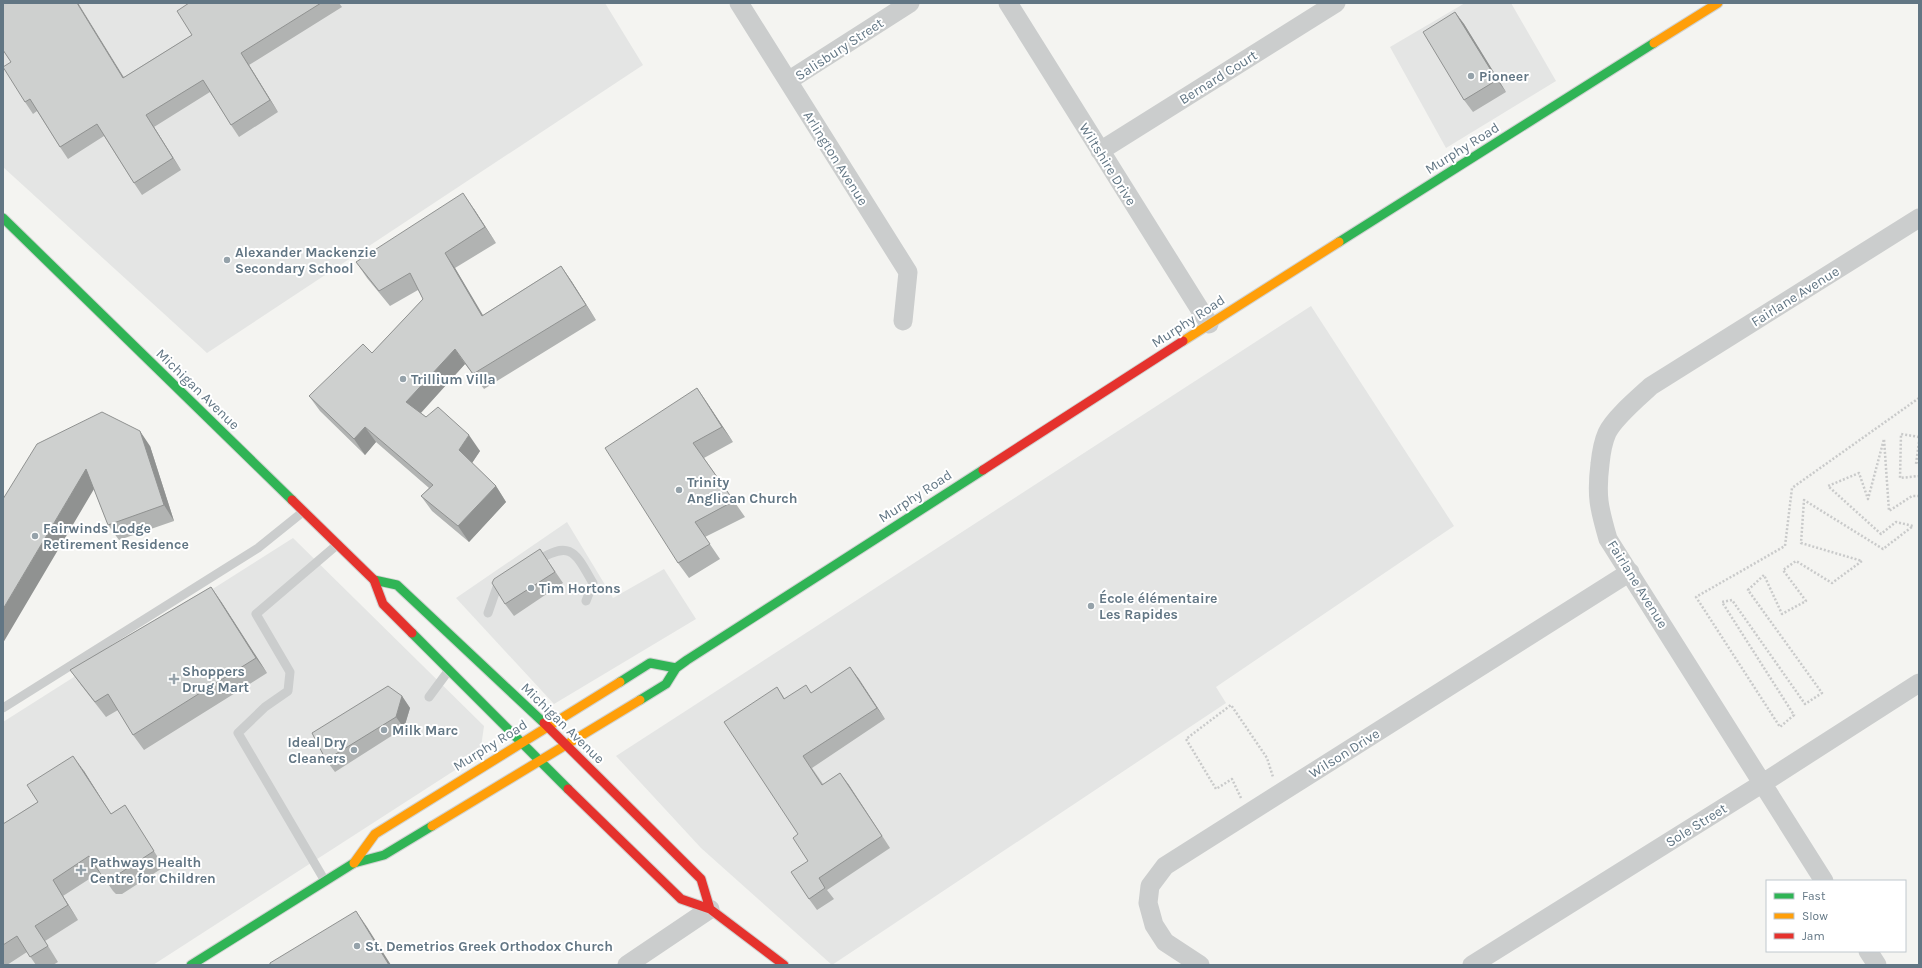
<svg xmlns="http://www.w3.org/2000/svg" width="1922" height="968" font-family="Karla,sans-serif">
  <style>
    .built { fill: #e4e5e4 }
    .lines { fill: none; stroke-linecap: round; stroke-linejoin: round }
    .fast-casing { stroke: #d0d2d1; stroke-width: 11 }
    .slow-casing { stroke: #d0d2d1; stroke-width: 11 }
    .jam-casing { stroke: #d0d2d1; stroke-width: 11 }
    .path { stroke: #c9caca; stroke-width: 2.5; stroke-dasharray: 2 2; stroke-linecap: butt }
    .lane { stroke: #cbcdcd; stroke-width: 9 }
    .street { stroke: #cbcdcd; stroke-width: 19 }
    .fast { stroke: #30b455; stroke-width: 9 }
    .slow { stroke: #ff9f0a; stroke-width: 9 }
    .jam { stroke: #e5322d; stroke-width: 9 }
    .wall { fill: #b1b3b2 }
    .shaded-wall { fill: #909291 }
    .building { fill: #ced0cf; stroke: #909291 }
    .poi-dot { fill: #95a2aa; stroke: #fff; stroke-width: 1.5 }
    .labels { text-anchor: middle; stroke-width: 4; stroke-linejoin: round; paint-order: stroke }
    .street-label { font-size: 14px; fill: #627684; stroke: #fff }
    .poi-label { font-size: 14px; font-weight: bold; fill: #627684; stroke: #fff; text-anchor: start }
  </style>
  <rect width="100%" height="100%" fill="#f4f4f1"/>
  <path class="built" d="M 3,3 L 605,3 L 643,65 L 207,353 L 3,167 Z
    M 1465,3 L 1511,3 L 1556,81 L 1446,148 L 1390,47 Z
    M 1311,306 L 1454,526 L 1216,687 L 1226,703 L 832,965 L 701,848 L 616,756 Z
    M 567,522 L 613,598 L 664,569 L 696,619 L 554,704 L 456,598 Z
    M 293,538 L 484,726 L 480,754 L 153,965 L 3,965 L 3,722 Z"/>
  <g class="lines">
    <g class="fast-casing">
      <path id="fast" d="M 3,218 L 292,500
        M 1339,242 L 1654,43
        M 374,580 L 397,585 L 544,723
        M 412,633 L 568,789
        M 620,682 L 650,663 L 676,668
        M 640,700 L 666,684 L 676,668 L 687,660 L 983,470
        M 191,965 L 354,863 L 384,855 L 432,826"/>
    </g>
    <g class="slow-casing">
      <path id="slow" d="M 1654,43 L 1718,3
        M 1183,341 L 1339,242
        M 432,826 L 640,700
        M 354,863 L 375,834 L 620,682"/>
    </g>
    <g class="jam-casing">
      <path id="jam" d="M 983,470 L 1183,341
        M 292,500 L 374,580 L 383,604 L 412,633
        M 544,723 L 701,879 L 710,909
        M 568,789 L 681,899 L 710,909 L 784,965"/>
    </g>
    <path class="path" d="M 1919,398 L 1792,488 L 1785,546 L 1696,597 L 1780,727 L 1794,715 L 1722,602 L 1732,600 L 1805,704 L 1822,693 L 1748,590 L 1764,575 L 1782,614 L 1806,601 L 1783,570 L 1796,561 L 1832,583 L 1862,561 L 1801,543 L 1804,500 L 1883,549 L 1913,526 L 1896,522 L 1881,534 L 1828,486 L 1859,473 L 1868,499 L 1884,439 L 1889,511 L 1912,496 L 1919,496
      M 1919,437 L 1901,434 L 1900,478 L 1919,476
      M 1919,442 L 1916,464 L 1919,463
      M 1241,798 L 1232,779 L 1216,789 L 1186,739 L 1231,705 L 1267,758 L 1273,777"/>
    <path class="lane" d="M 535,562 C 571,539 575,552 593,583 L 586,601
      M 488,613 L 497,587 L 504,582
      M 429,697 L 449,670
      M 3,708 L 258,548 L 304,511
      M 325,881 L 238,733 L 265,707 L 288,691 L 290,672 L 256,614 L 338,544"/>
    <path class="street" d="M 739,3 L 908,272 L 903,321
      M 1008,3 L 1209,324
      M 788,81 L 910,3
      M 1100,151 L 1336,3
      M 1824,881 L 1608,539 C 1599,508 1596,496 1600,464 C 1601,454 1603,442 1607,433 C 1614,418 1638,398 1651,386 L 1919,218
      M 1868,951 L 1877,965
      M 627,965 L 710,909
      M 1200,965 L 1165,942 L 1154,925 L 1148,903 L 1150,886 L 1165,866 L 1630,572
      M 1472,965 L 1763,783 L 1919,683"/>
    <use href="#fast" class="fast"/>
    <use href="#slow" class="slow"/>
    <use href="#jam" class="jam"/>
  </g>
  <path class="wall" d="M 3,3 L 124,77 L 192,35 L 189,3 L 339,3 L 342,7 L 249,65 L 278,112 L 239,137 L 231,125 L 210,92 L 154,127 L 181,170 L 142,195 L 134,183 L 104,136 L 68,159 L 60,147 L 37,111 L 33,114 L 25,102 L 11,62 L 3,50 Z
    M 1455,12 L 1464,24 L 1506,92 L 1473,112 L 1464,100 Z
    M 474,209 L 496,243 L 455,268 L 483,315 L 561,266 L 572,282 L 596,320 L 484,389 L 465,364 L 421,413 L 426,417 L 480,451 L 472,463 L 496,486 L 506,502 L 469,542 L 432,511 L 421,496 L 429,488 L 376,442 L 365,455 L 320,411 L 309,396 L 372,353 L 423,299 L 418,290 L 390,306 L 367,278 L 356,262 Z
    M 697,388 L 733,442 L 704,458 L 745,517 L 705,537 L 720,559 L 689,578 L 678,563 Z
    M 150,446 L 174,521 L 119,540 L 108,525 L 94,489 L 3,499 Z
    M 540,549 L 563,583 L 514,616 L 505,604 Z
    M 211,587 L 222,603 L 267,673 L 144,750 L 133,735 L 118,710 L 106,717 L 81,685 L 70,670 Z
    M 850,667 L 885,719 L 812,768 L 823,784 L 840,773 L 890,848 L 827,890 L 834,899 L 817,910 L 809,899 L 808,861 L 798,834 L 777,687 L 785,699 L 812,693 Z
    M 402,696 L 410,708 L 404,728 L 335,772 L 326,760 Z
    M 84,771 L 111,814 L 125,805 L 135,821 L 164,867 L 122,894 L 116,894 L 113,891 L 100,872 L 63,896 L 78,920 L 45,941 L 58,962 L 53,965 L 36,965 L 27,952 L 7,965 L 3,965 L 3,824 L 38,802 Z"/>
  <path class="shaded-wall" d="M 77,3 L 78,3 L 131,89 L 123,78 Z
    M 1455,12 L 1464,24 L 1506,92 L 1497,80 Z
    M 241,53 L 249,65 L 278,112 L 270,100 Z
    M 146,115 L 154,127 L 181,170 L 173,158 Z
    M 463,193 L 474,209 L 496,243 L 485,227 Z
    M 445,253 L 455,268 L 492,331 L 482,316 Z
    M 561,266 L 572,282 L 596,320 L 586,305 Z
    M 455,349 L 465,364 L 417,417 L 406,402 Z
    M 697,388 L 708,404 L 733,442 L 722,427 Z
    M 365,427 L 376,442 L 365,455 L 354,439 Z
    M 140,431 L 150,446 L 174,521 L 164,505 Z
    M 469,435 L 480,451 L 470,466 L 459,450 Z
    M 86,469 L 97,484 L 3,643 L 3,609 Z
    M 496,486 L 506,502 L 469,542 L 458,526 Z
    M 211,587 L 222,603 L 267,673 L 256,658 Z
    M 850,667 L 859,679 L 885,719 L 877,708 Z
    M 402,696 L 410,708 L 404,728 L 396,717 Z
    M 73,756 L 84,771 L 121,830 L 111,814 Z
    M 840,773 L 849,785 L 890,848 Z
    M 53,880 L 78,920 L 68,905 Z
    M 356,911 L 367,927 L 391,965 L 389,965 Z"/>
  <path class="building" d="M 3,3 L 77,3 L 123,78 L 192,35 L 177,11 L 189,3 L 321,3 L 241,53 L 270,100 L 231,125 L 203,80 L 146,115 L 173,158 L 134,183 L 97,124 L 60,147 L 30,99 L 25,102 L 3,67 L 11,62 L 3,50 Z
    M 1455,12 L 1497,80 L 1464,100 L 1423,32 Z
    M 463,193 L 485,227 L 445,253 L 482,316 L 561,266 L 586,305 L 473,374 L 455,349 L 406,402 L 426,417 L 438,407 L 469,435 L 459,450 L 496,486 L 458,526 L 421,496 L 433,485 L 365,427 L 354,439 L 309,396 L 363,344 L 372,353 L 423,299 L 410,273 L 379,291 L 356,262 Z
    M 697,388 L 722,427 L 693,443 L 734,501 L 695,522 L 710,544 L 678,563 L 605,448 Z
    M 102,412 L 140,431 L 164,505 L 108,525 L 86,469 L 3,609 L 3,499 L 37,444 Z
    M 540,549 L 555,572 L 505,604 L 492,583 L 494,579 Z
    M 211,587 L 256,658 L 133,735 L 108,694 L 95,702 L 70,670 Z
    M 850,667 L 877,708 L 803,756 L 822,785 L 840,773 L 882,836 L 819,878 L 825,888 L 809,899 L 791,872 L 808,861 L 793,838 L 798,834 L 724,722 L 777,687 L 784,699 L 806,685 L 811,693 Z
    M 388,686 L 402,696 L 396,717 L 326,760 L 312,733 Z
    M 73,756 L 111,814 L 125,805 L 154,851 L 111,879 L 105,878 L 102,876 L 89,856 L 53,880 L 68,905 L 35,926 L 48,946 L 30,957 L 17,936 L 3,945 L 3,824 L 38,802 L 27,785 Z
    M 356,911 L 389,965 L 270,965 L 270,963 Z"/>
  <g class="poi-dot">
    <circle cx="1471" cy="76" r="4"/>
    <circle cx="227" cy="260" r="4"/>
    <circle cx="403" cy="379" r="4"/>
    <circle cx="679" cy="490" r="4"/>
    <circle cx="35" cy="536" r="4"/>
    <circle cx="531" cy="588" r="4"/>
    <circle cx="1091" cy="606" r="4"/>
    <path d="M172 673h4v4h4v4h-4v4h-4v-4h-4v-4h4z"/>
    <circle cx="384" cy="730" r="4"/>
    <circle cx="354" cy="750" r="4"/>
    <path d="M79 864h4v4h4v4h-4v4h-4v-4h-4v-4h4z"/>
    <circle cx="357" cy="946" r="4"/>
  </g>
  <g class="labels">
    <g class="street-label">
      <text transform="translate(839 49) rotate(-33)" y="5">Salisbury Street</text>
      <text transform="translate(1218 77) rotate(-32)" y="5">Bernard Court</text>
      <text transform="translate(1462 148) rotate(-32)" y="5">Murphy Road</text>
      <text transform="translate(836 158) rotate(58)" y="5">Arlington Avenue</text>
      <text transform="translate(1108 164) rotate(58)" y="5">Wiltshire Drive</text>
      <text transform="translate(1795 296) rotate(-32)" y="5">Fairlane Avenue</text>
      <text transform="translate(1188 321) rotate(-33)" y="5">Murphy Road</text>
      <text transform="translate(198 389) rotate(44)" y="5">Michigan Avenue</text>
      <text transform="translate(915 496) rotate(-33)" y="5">Murphy Road</text>
      <text transform="translate(1638 584) rotate(58)" y="5">Fairlane Avenue</text>
      <text transform="translate(563 723) rotate(44)" y="5">Michigan Avenue</text>
      <text transform="translate(490 745) rotate(-32)" y="5">Murphy Road</text>
      <text transform="translate(1344 753) rotate(-32)" y="5">Wilson Drive</text>
      <text transform="translate(1696 825) rotate(-32)" y="5">Sole Street</text>
    </g>
    <g class="poi-label">
      <text x="1479" y="81">Pioneer</text>
      <text x="235" y="257">Alexander Mackenzie<tspan x="235" dy="16">Secondary School</tspan></text>
      <text x="411" y="384">Trillium Villa</text>
      <text x="687" y="487">Trinity<tspan x="687" dy="16">Anglican Church</tspan></text>
      <text x="43" y="533">Fairwinds Lodge<tspan x="43" dy="16">Retirement Residence</tspan></text>
      <text x="539" y="593">Tim Hortons</text>
      <text x="1099" y="603">École élémentaire<tspan x="1099" dy="16">Les Rapides</tspan></text>
      <text x="182" y="676">Shoppers<tspan x="182" dy="16">Drug Mart</tspan></text>
      <text x="392" y="735">Milk Marc</text>
      <text x="346" y="747" text-anchor="end">Ideal Dry<tspan x="346" dy="16">Cleaners</tspan></text>
      <text x="90" y="867">Pathways Health<tspan x="90" dy="16">Centre for Children</tspan></text>
      <text x="365" y="951">St. Demetrios Greek Orthodox Church</text>
    </g>
  </g>
  <rect width="1922" height="968" fill="none" stroke="#627684" stroke-width="8"/>
  <rect x="1766" y="880" width="140" height="72" fill="#ffffff" stroke="#c0c8ce"/>
  <rect x="1774" y="893" width="20" height="6" fill="#30b455" stroke="#c0c8ce"/>
  <text x="1802" y="900" font-size="12" fill="#627684">Fast</text>
  <rect x="1774" y="913" width="20" height="6" fill="#ff9f0a" stroke="#c0c8ce"/>
  <text x="1802" y="920" font-size="12" fill="#627684">Slow</text>
  <rect x="1774" y="933" width="20" height="6" fill="#e5322d" stroke="#c0c8ce"/>
  <text x="1802" y="940" font-size="12" fill="#627684">Jam</text>
</svg>
